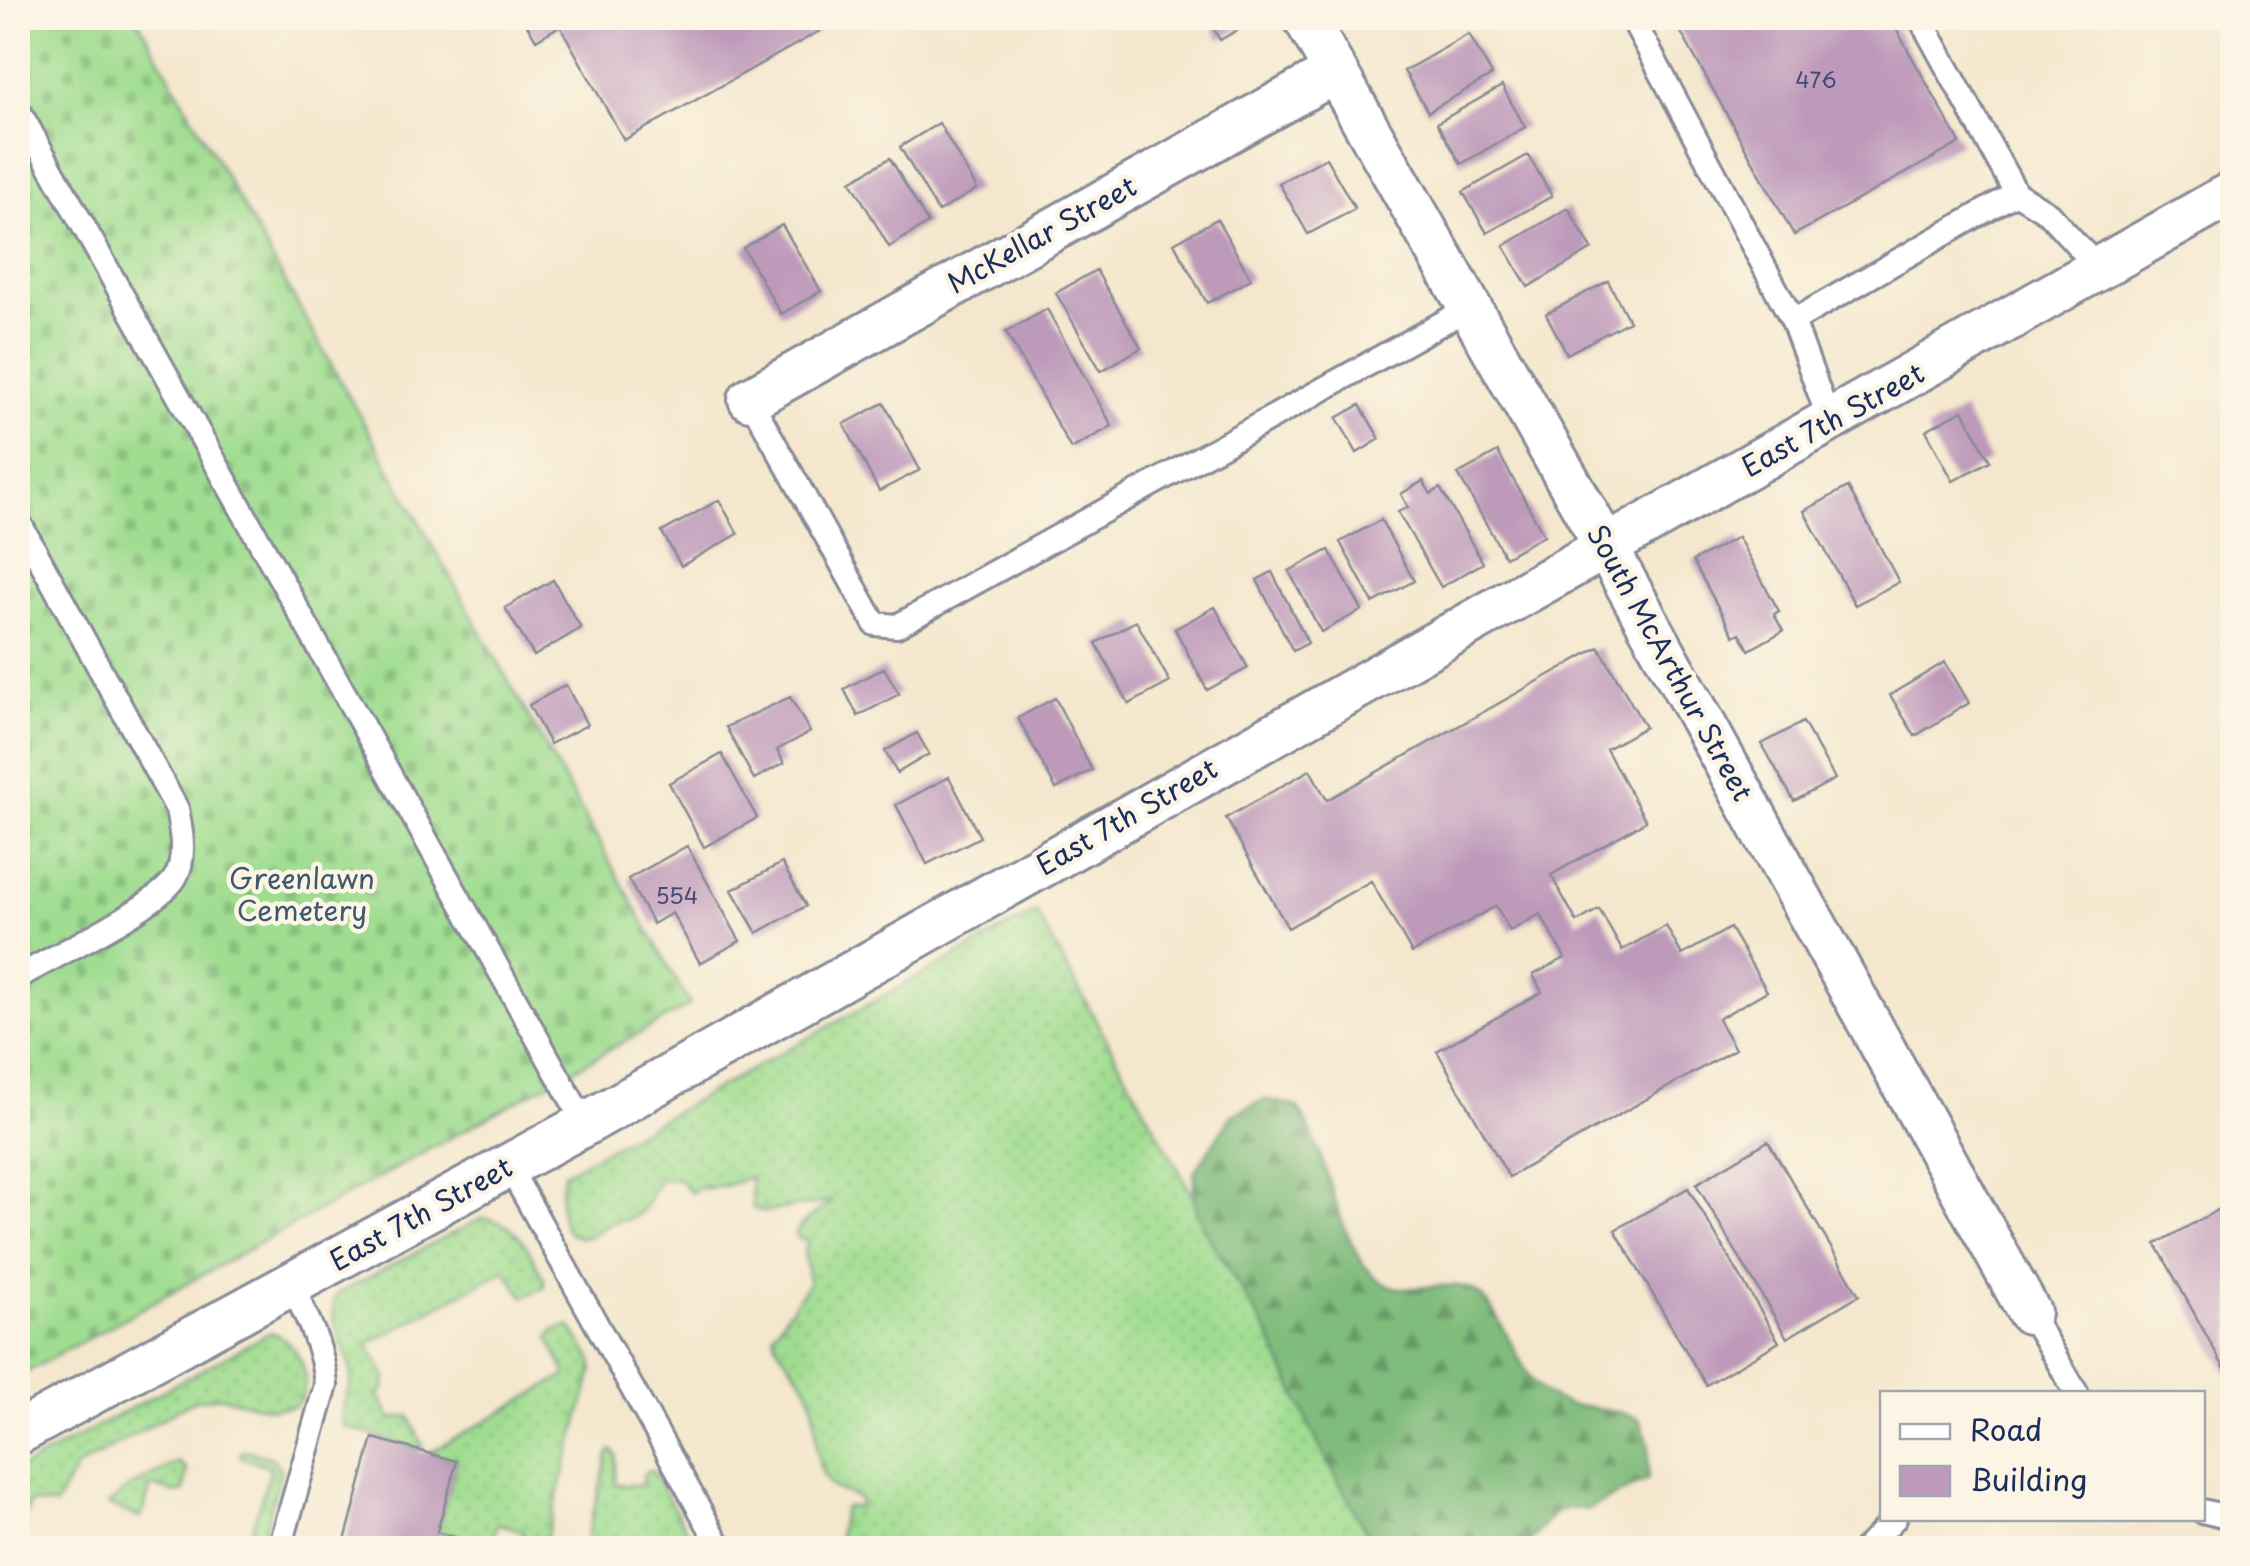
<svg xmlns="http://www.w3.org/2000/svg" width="2250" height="1566" font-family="'Playpen Sans',sans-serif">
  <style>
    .grass { fill: url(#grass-dots); stroke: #5e8678; stroke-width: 2.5 }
    .forest { fill: url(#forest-firs); stroke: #4e766c; stroke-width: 2.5 }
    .cemetery { fill: url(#cemetery-stones); stroke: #5e8678; stroke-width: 2.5 }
    .building { fill: #bd99ba }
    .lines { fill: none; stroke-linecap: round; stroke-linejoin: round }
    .lane-casing { stroke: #888b96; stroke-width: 28 }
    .street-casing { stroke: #888b96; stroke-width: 48 }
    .lane { stroke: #fff; stroke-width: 22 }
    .street { stroke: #fff; stroke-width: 42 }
    .labels { text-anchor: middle; stroke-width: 9; stroke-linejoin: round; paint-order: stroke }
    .number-label { font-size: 22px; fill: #444a75 }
    .street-label { font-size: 28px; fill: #1b2f5e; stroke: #fcf5e5 }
    .park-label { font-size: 28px; fill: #3c5a6b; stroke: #fcf5e5 }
  </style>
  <defs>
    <pattern id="grass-dots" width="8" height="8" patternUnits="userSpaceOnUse" patternTransform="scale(2.5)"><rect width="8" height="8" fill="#a0dd91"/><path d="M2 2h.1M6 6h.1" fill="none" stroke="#89be7f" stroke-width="1.8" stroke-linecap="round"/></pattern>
    <pattern id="forest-firs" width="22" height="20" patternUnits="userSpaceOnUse" patternTransform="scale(2.5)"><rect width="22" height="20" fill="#80bc7b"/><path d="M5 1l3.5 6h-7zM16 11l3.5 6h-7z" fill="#689968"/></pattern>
    <pattern id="cemetery-stones" width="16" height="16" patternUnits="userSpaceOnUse" patternTransform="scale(2.5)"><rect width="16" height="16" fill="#a0dd91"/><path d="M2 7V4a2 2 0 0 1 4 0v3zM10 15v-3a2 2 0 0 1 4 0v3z" fill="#89be7f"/></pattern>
  </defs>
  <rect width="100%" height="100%" fill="#fcf5e5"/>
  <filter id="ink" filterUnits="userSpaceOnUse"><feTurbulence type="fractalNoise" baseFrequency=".01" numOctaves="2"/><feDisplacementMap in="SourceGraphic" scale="20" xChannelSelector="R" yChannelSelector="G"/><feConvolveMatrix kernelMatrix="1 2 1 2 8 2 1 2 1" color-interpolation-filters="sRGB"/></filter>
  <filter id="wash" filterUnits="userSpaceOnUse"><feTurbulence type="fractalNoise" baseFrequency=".0048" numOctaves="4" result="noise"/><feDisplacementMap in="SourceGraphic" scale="40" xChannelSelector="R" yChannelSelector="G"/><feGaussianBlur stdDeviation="2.25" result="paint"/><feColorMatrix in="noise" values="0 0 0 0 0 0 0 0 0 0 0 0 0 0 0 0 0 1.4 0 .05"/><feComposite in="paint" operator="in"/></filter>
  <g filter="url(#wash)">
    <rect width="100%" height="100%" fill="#f4e7cd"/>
    <path class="grass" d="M 1036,912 L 1388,1548 L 836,1548 C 841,1534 838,1521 845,1507 L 859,1507 L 860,1501 C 851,1490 836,1495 828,1482 C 809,1456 821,1420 809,1391 C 799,1368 778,1357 773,1333 L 809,1283 L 804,1250 L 809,1241 L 798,1239 L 796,1233 L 802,1224 L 832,1201 L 765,1212 L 753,1208 L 750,1177 C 732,1185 716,1189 698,1188 L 691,1193 L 680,1180 L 660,1179 C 652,1190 649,1205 639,1213 C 630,1222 620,1219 609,1224 C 599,1228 593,1238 580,1237 C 554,1236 560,1189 564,1173 Z
      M 482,1218 C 518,1221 529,1250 544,1279 L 544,1287 L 524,1297 L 505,1270 L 368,1344 L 386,1378 L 384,1390 L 378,1394 L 391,1419 L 409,1416 L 423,1447 L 417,1449 L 344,1426 C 336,1407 354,1391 351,1372 C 347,1345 324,1322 337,1294 Z
      M 570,1326 L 592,1360 L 593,1370 L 543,1548 L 518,1548 L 523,1531 L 498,1523 L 491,1546 L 437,1532 L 457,1461 L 429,1453 L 567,1375 L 549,1338 L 553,1331 Z
      M 271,1332 C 299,1341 318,1383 295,1406 L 271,1409 L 218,1396 L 193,1401 L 76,1468 L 55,1506 L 30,1502 L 18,1543 L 18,1470 Z
      M 246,1450 L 274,1459 L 281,1471 L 260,1548 L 246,1548 L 271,1467 L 241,1457 L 240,1452 Z
      M 613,1450 L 616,1455 L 615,1485 L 642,1485 L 644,1473 L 652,1470 L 697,1548 L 584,1548 L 609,1452 Z
      M 178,1462 L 187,1470 L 184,1491 L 177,1493 L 151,1486 L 141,1518 L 108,1505 L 128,1488 Z"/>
    <path class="forest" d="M 1265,1099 L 1297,1107 C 1331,1157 1332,1226 1370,1273 C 1394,1302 1434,1280 1464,1287 C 1495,1293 1515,1360 1534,1383 C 1560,1415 1605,1403 1639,1419 L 1649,1443 L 1648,1479 L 1587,1510 C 1548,1500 1549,1528 1523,1548 L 1375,1548 L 1318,1444 L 1268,1333 L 1203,1228 L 1194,1200 L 1194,1173 L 1232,1115 Z"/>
    <path class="cemetery" d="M 18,18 L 137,18 L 690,1005 L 18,1377 Z"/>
    <g id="blocks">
      <path class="building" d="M 523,18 L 843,18 L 624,140 L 560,26 L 536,40 Z
        M 1208,18 L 1245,18 L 1248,24 L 1220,40 Z
        M 1673,18 L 1890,18 L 1960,143 L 1794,235 Z
        M 1469,34 L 1492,75 L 1428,112 L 1404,71 Z
        M 1502,86 L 1525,127 L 1461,164 L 1437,123 Z
        M 939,123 L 977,189 L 938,212 L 900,147 Z
        M 1528,155 L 1552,196 L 1487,233 L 1463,192 Z
        M 890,158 L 928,223 L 889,247 L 851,181 Z
        M 1326,158 L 1355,209 L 1308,234 L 1279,183 Z
        M 1568,208 L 1592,249 L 1528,287 L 1504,246 Z
        M 1217,219 L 1251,279 L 1207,303 L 1174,243 Z
        M 782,225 L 821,291 L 781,314 L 743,248 Z
        M 1096,270 L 1141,348 L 1101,371 L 1056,293 Z
        M 1608,281 L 1629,321 L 1567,354 L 1546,314 Z
        M 1047,309 L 1112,426 L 1071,449 L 1006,332 Z
        M 884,403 L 920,470 L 879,491 L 844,424 Z
        M 1360,405 L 1380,439 L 1357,453 L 1337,418 Z
        M 1963,410 L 1990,461 L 1953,481 L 1926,430 Z
        M 1498,452 L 1544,535 L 1505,557 L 1458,474 Z
        M 1423,481 L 1431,494 L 1440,488 L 1483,563 L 1441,587 L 1398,512 L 1408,507 L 1401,494 Z
        M 1848,487 L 1899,582 L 1855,605 L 1804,511 Z
        M 719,500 L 738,534 L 681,566 L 662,532 Z
        M 1381,520 L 1414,581 L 1373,603 L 1340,542 Z
        M 1738,537 L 1779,611 L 1774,614 L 1783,631 L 1749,650 L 1740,633 L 1734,636 L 1693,561 Z
        M 1329,550 L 1362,610 L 1321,632 L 1289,571 Z
        M 1272,572 L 1308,643 L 1293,651 L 1257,580 Z
        M 553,580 L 581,628 L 534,656 L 505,608 Z
        M 1215,607 L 1248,668 L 1207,690 L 1175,629 Z
        M 1136,621 L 1170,682 L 1129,704 L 1096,643 Z
        M 1599,647 L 1645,727 L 1606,749 L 1646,821 L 1551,875 L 1577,922 L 1599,909 L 1622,950 L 1666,926 L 1682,955 L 1730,928 L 1767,991 L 1718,1019 L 1735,1049 L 1509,1177 L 1437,1051 L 1542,992 L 1533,975 L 1565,958 L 1540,914 L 1510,931 L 1496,906 L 1412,953 L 1371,881 L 1288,928 L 1226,818 L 1310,770 L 1327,800 Z
        M 1945,662 L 1969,703 L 1915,736 L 1890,695 Z
        M 884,668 L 899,694 L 858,716 L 844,689 Z
        M 566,685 L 587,725 L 550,744 L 529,705 Z
        M 790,697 L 810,732 L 777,750 L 784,763 L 754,779 L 726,727 Z
        M 1055,698 L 1092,770 L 1056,789 L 1018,718 Z
        M 1803,722 L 1835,779 L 1794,801 L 1762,744 Z
        M 917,733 L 929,754 L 897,773 L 885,751 Z
        M 722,754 L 757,818 L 704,847 L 669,783 Z
        M 949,777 L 980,837 L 927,864 L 896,805 Z
        M 687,846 L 740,941 L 700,963 L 672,913 L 653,924 L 628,879 Z
        M 782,863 L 806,906 L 757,933 L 732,890 Z
        M 1768,1141 L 1859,1295 L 1787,1338 L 1696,1184 Z
        M 1688,1188 L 1779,1342 L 1706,1385 L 1615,1230 Z
        M 2232,1202 L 2232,1382 L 2156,1244 Z
        M 373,1438 L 457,1461 L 437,1532 L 494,1548 L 343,1548 Z"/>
    </g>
  </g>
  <g filter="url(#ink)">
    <use href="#blocks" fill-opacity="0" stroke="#888b96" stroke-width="2.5"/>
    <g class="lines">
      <g class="lane-casing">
        <path id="lane" d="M 1632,18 L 1793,321 L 1830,422
          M 1920,18 L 2016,193 L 2048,213 L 2099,269
          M 18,109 L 585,1124
          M 1793,321 L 2016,193
          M 750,399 L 875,624 L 897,626 L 1469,308
          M 18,520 L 177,809 C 181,830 187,858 175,878 C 156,908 52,957 18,977
          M 508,1165 L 721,1548
          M 2029,1312 L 2077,1394
          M 2202,1511 L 2232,1518
          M 280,1548 L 326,1385 C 323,1348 308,1319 292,1286
          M 1866,1548 L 1895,1518"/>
      </g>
      <g class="street-casing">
        <path id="street" d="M 1305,18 L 1606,547 L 2029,1312
          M 750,399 L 1335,72
          M 18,1433 L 585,1124 L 2232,193"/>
      </g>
      <use href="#lane" class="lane"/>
      <use href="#street" class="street"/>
    </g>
  </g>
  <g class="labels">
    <g class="number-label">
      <text x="1816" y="88">476</text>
      <text x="677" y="904">554</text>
    </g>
    <g class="street-label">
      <text transform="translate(1042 235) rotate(-29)" y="10">McKellar Street</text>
      <text transform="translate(1833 420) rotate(-29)" y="10">East 7th Street</text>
      <text transform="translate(1670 663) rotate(61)" y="10">South McArthur Street</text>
      <text transform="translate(1127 817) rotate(-30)" y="10">East 7th Street</text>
      <text transform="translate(421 1214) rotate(-29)" y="10">East 7th Street</text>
    </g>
    <g class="park-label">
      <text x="302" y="889">Greenlawn<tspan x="302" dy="32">Cemetery</tspan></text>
    </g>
  </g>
  <rect width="2250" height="1566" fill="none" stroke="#fcf5e5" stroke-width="60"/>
  <rect x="1880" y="1391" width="325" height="130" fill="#fcf5e5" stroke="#a2a6af" stroke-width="2.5"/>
  <rect x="1900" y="1424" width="50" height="15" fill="#ffffff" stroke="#a2a6af" stroke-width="2.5"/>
  <text x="1970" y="1441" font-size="30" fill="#1b2f5e">Road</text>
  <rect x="1900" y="1466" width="50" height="30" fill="#bd99ba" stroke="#a2a6af" stroke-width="2.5"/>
  <text x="1970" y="1491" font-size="30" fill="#1b2f5e">Building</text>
</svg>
